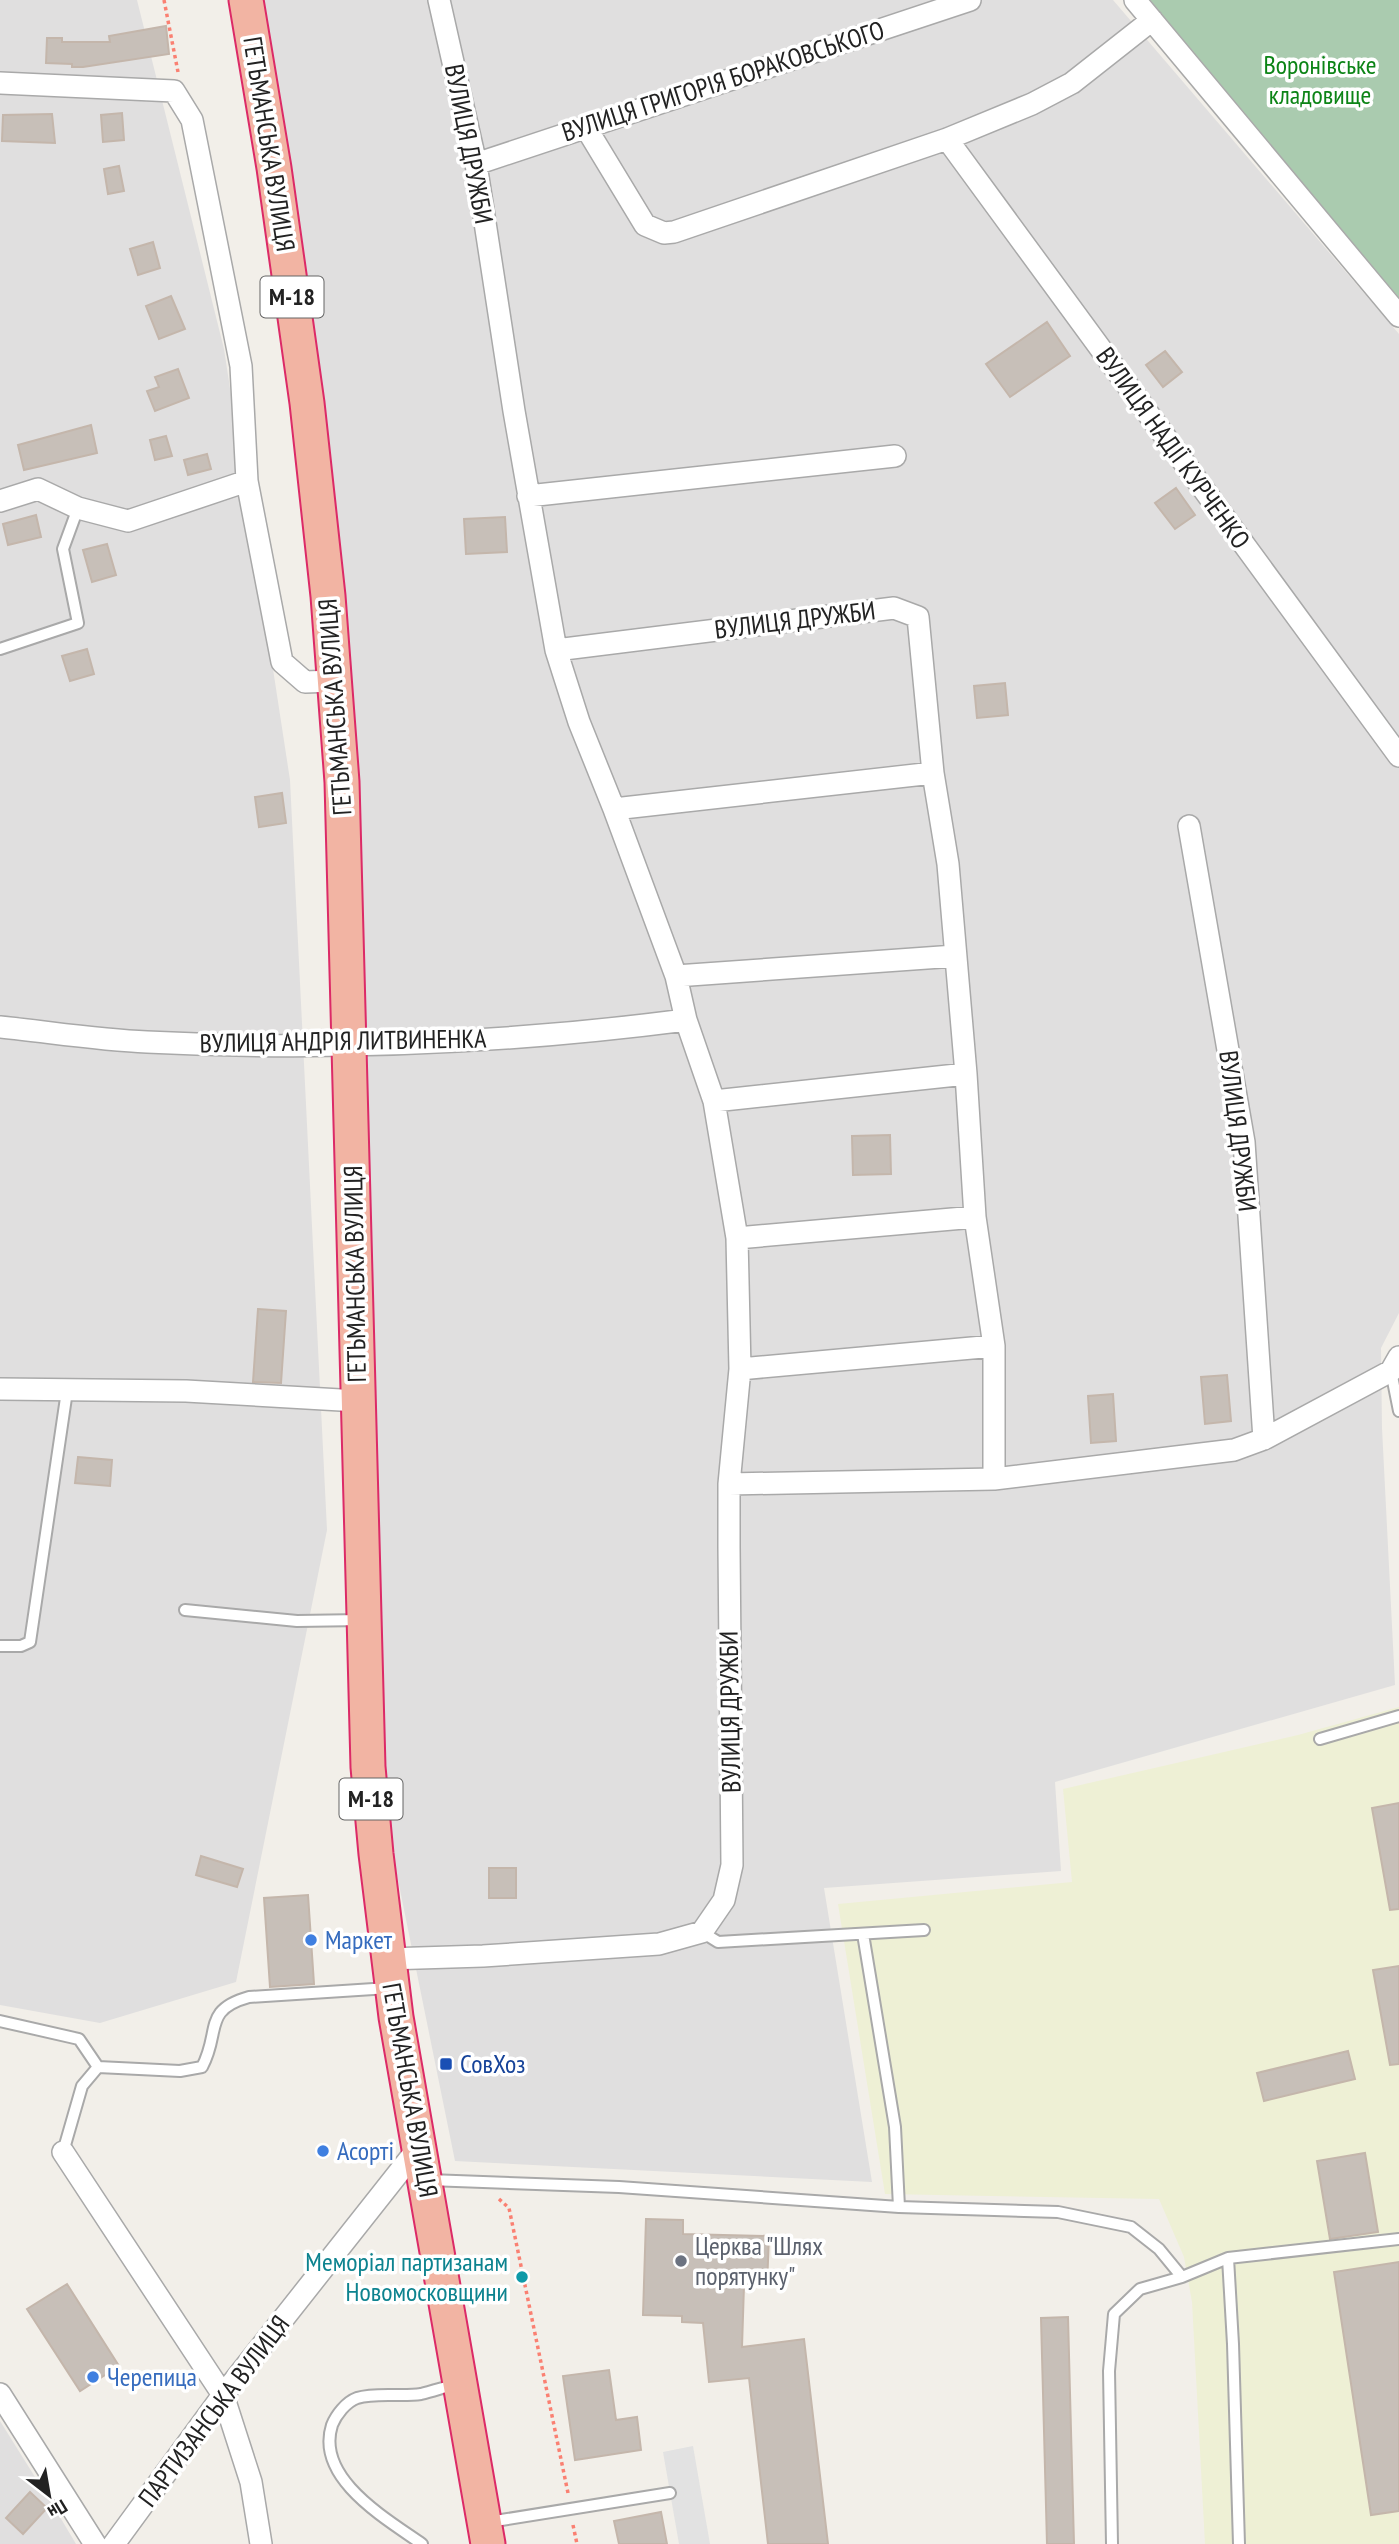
<svg xmlns="http://www.w3.org/2000/svg" width="1399" height="2544" font-family="'PT Sans Narrow',sans-serif">
  <style>
    .residential { fill: #e0dfdf }
    .farmland { fill: #eef0d5 }
    .cemetery { fill: #aacbaf }
    .parking { fill: #e2e2e2 }
    .building { fill: #c7bfb8; stroke: #c4b6ab; stroke-width: 2 }
    .lines { fill: none; stroke-linecap: round; stroke-linejoin: round }
    .service-casing { stroke: #a9a9a9; stroke-width: 14 }
    .minor-casing { stroke: #a9a9a9; stroke-width: 24 }
    .trunk-casing { stroke: #dc2a67; stroke-width: 37 }
    .path { stroke: #fa8072; stroke-width: 3.5; stroke-dasharray: 3.5 3.5; stroke-linecap: butt }
    .service { stroke: #fff; stroke-width: 10 }
    .minor { stroke: #fff; stroke-width: 21 }
    .trunk { stroke: #f2b4a3; stroke-width: 33 }
    .shop-dot { fill: #3f7fe0; stroke: #fff; stroke-width: 2.5 }
    .transit-dot { fill: #1a4fb4; stroke: #fff; stroke-width: 2.5 }
    .worship-dot { fill: #6b7280; stroke: #fff; stroke-width: 2.5 }
    .culture-dot { fill: #0f9aa8; stroke: #fff; stroke-width: 2.5 }
    .labels { text-anchor: middle; stroke-width: 7; stroke-linejoin: round; paint-order: stroke }
    .shield { fill: #fff; stroke: #646464; stroke-width: 2 }
    .shield-label { font-size: 24px; font-weight: bold; fill: #222 }
    .park-label { font-size: 26px; fill: #0c8416; stroke: #fff }
    .street-label { font-size: 26px; fill: #222; stroke: #fff }
    .shop-label { font-size: 26px; fill: #366cbe; stroke: #fff; text-anchor: start }
    .transit-label { font-size: 26px; fill: #164399; stroke: #fff; text-anchor: start }
    .worship-label { font-size: 26px; fill: #5b616d; stroke: #fff; text-anchor: start }
    .culture-label { font-size: 26px; fill: #0d838f; stroke: #fff; text-anchor: end }
  </style>
  <rect width="100%" height="100%" fill="#f2efe9"/>
  <path class="residential" d="M 0,0 L 137,0 L 224,349 L 290,780 L 327,1530 L 236,1982 L 100,2023 L 0,2005 Z
    M 261,0 L 1113,0 L 1399,334 L 1399,1313 L 1381,1348 L 1382,1428 L 1395,1685 L 1055,1782 L 1061,1871 L 824,1888 L 872,2182 L 455,2161 L 384,1811 L 354,816 L 324,400 L 293,189 Z
    M 0,2421 L 60,2517 L 76,2544 L 0,2544 Z"/>
  <path class="farmland" d="M 1399,1707 L 1399,2544 L 1205,2544 L 1192,2302 L 1184,2257 L 1159,2199 L 885,2194 L 838,1904 L 1072,1882 L 1063,1789 L 1298,1735 Z"/>
  <path class="cemetery" d="M 1150,0 L 1399,0 L 1399,298 Z"/>
  <path class="parking" d="M 693,2446 L 710,2544 L 679,2544 L 663,2452 Z"/>
  <path class="building" d="M 166,26 L 169,54 L 83,67 L 72,67 L 72,64 L 46,63 L 47,38 L 62,38 L 62,42 L 110,42 L 109,36 Z
    M 122,113 L 124,140 L 103,142 L 101,115 Z
    M 52,114 L 55,143 L 2,141 L 3,115 Z
    M 119,166 L 124,191 L 108,194 L 104,169 Z
    M 153,242 L 160,268 L 138,275 L 130,249 Z
    M 171,296 L 185,329 L 159,339 L 146,306 Z
    M 1047,322 L 1070,356 L 1010,397 L 986,364 Z
    M 1165,351 L 1182,372 L 1163,387 L 1146,365 Z
    M 178,369 L 189,398 L 155,411 L 147,391 L 159,387 L 155,377 Z
    M 91,425 L 97,453 L 24,470 L 18,445 Z
    M 166,436 L 172,456 L 155,460 L 150,440 Z
    M 207,454 L 211,469 L 188,475 L 184,460 Z
    M 1176,488 L 1195,515 L 1175,529 L 1155,503 Z
    M 36,515 L 41,537 L 8,545 L 3,524 Z
    M 505,517 L 507,552 L 466,554 L 464,519 Z
    M 107,544 L 116,575 L 92,582 L 83,550 Z
    M 87,649 L 94,674 L 70,681 L 62,656 Z
    M 1005,683 L 1008,715 L 977,718 L 974,686 Z
    M 282,793 L 286,823 L 259,827 L 255,797 Z
    M 890,1135 L 891,1174 L 853,1175 L 852,1136 Z
    M 258,1309 L 286,1311 L 281,1383 L 253,1382 Z
    M 1227,1375 L 1231,1421 L 1205,1424 L 1201,1377 Z
    M 1113,1394 L 1116,1441 L 1091,1443 L 1088,1396 Z
    M 78,1457 L 112,1460 L 110,1486 L 75,1483 Z
    M 1399,1803 L 1399,1909 L 1390,1910 L 1372,1808 Z
    M 201,1856 L 243,1869 L 237,1887 L 196,1875 Z
    M 489,1868 L 516,1868 L 516,1898 L 489,1898 Z
    M 308,1895 L 314,1984 L 270,1987 L 264,1898 Z
    M 1399,1966 L 1399,2064 L 1390,2065 L 1373,1970 Z
    M 1348,2051 L 1355,2079 L 1264,2101 L 1257,2073 Z
    M 1365,2153 L 1378,2232 L 1330,2239 L 1317,2161 Z
    M 646,2219 L 683,2220 L 683,2234 L 769,2236 L 767,2286 L 744,2285 L 742,2347 L 804,2339 L 828,2544 L 768,2544 L 749,2378 L 709,2382 L 703,2323 L 682,2322 L 682,2316 L 643,2315 Z
    M 1399,2262 L 1399,2511 L 1371,2515 L 1334,2272 Z
    M 67,2284 L 119,2366 L 80,2391 L 27,2309 Z
    M 1068,2317 L 1074,2544 L 1047,2544 L 1041,2318 Z
    M 609,2370 L 616,2420 L 637,2417 L 641,2450 L 575,2460 L 563,2376 Z
    M 30,2492 L 47,2508 L 23,2534 L 6,2518 Z
    M 661,2512 L 667,2544 L 619,2544 L 614,2521 Z"/>
  <g class="lines">
    <g class="service-casing">
      <path id="service" d="M 0,649 L 78,623 L 63,549 L 78,508
        M 1391,1371 L 1399,1411
        M 185,1610 L 297,1621 L 362,1620
        M 0,1646 L 21,1646 L 30,1642 L 67,1391
        M 1320,1739 L 1399,1716
        M 702,1932 L 718,1942 L 924,1930
        M 863,1934 L 895,2127 L 899,2207
        M 0,2021 L 79,2039 L 98,2067
        M 63,2152 L 82,2086 L 98,2067 L 180,2071 L 202,2067 C 221,2032 202,2010 249,1997 L 389,1988
        M 429,2180 L 619,2187 L 899,2207 L 1058,2212 L 1131,2227 L 1159,2249 L 1182,2277 L 1228,2258 L 1399,2239
        M 1228,2258 L 1233,2344 L 1239,2544
        M 489,2522 L 670,2493
        M 422,2544 C 385,2518 315,2478 332,2425 C 336,2415 346,2402 357,2398 C 376,2392 401,2397 421,2394 C 433,2391 445,2387 457,2384
        M 1112,2544 L 1109,2371 L 1114,2314 L 1140,2289 L 1182,2277"/>
    </g>
    <g class="minor-casing">
      <path id="minor" d="M 1135,0 L 1399,316
        M 0,83 L 174,91 L 192,120 L 241,366 L 247,481 L 282,662 L 305,682 L 334,681
        M 585,126 L 645,225 L 664,233 L 674,232 L 947,139 L 1032,104 L 1072,83 L 1152,20
        M 947,139 L 1399,756
        M 476,164 L 970,0
        M 528,496 L 895,456
        M 0,501 L 38,489 L 78,508 L 128,521 L 247,481
        M 556,650 L 894,608 L 918,617 L 933,773 L 948,864 L 966,1074 L 975,1217 L 994,1346 L 994,1479
        M 614,809 L 933,773
        M 1189,826 L 1244,1142 L 1264,1439
        M 676,976 L 955,956
        M 0,1027 C 49,1032 98,1040 147,1042 C 327,1051 508,1043 686,1020
        M 714,1101 L 966,1074
        M 737,1238 L 975,1217
        M 740,1369 L 994,1346
        M 0,1389 L 186,1391 L 358,1401
        M 729,1484 L 994,1479 L 1234,1450 L 1264,1439 L 1391,1371 L 1399,1357
        M 387,1959 L 483,1956 L 659,1944 L 702,1932 L 724,1900 L 732,1865 L 729,1547 L 729,1484 L 740,1369 L 737,1238 L 714,1101 L 686,1020 L 676,976 L 614,809 L 579,722 L 556,650 L 514,411 L 476,164 L 439,0
        M 63,2152 L 223,2395 L 251,2482 L 261,2544
        M 0,2394 L 95,2544
        M 114,2544 L 223,2395 L 419,2147"/>
    </g>
    <g class="trunk-casing">
      <path id="trunk" d="M 246,0 L 274,168 L 307,403 L 328,596 L 342,782 L 368,1767 L 376,1854 L 396,2017 L 488,2544"/>
    </g>
    <path class="path" d="M 164,0 L 178,72
      M 499,2199 L 509,2208 L 568,2493
      M 573,2525 L 577,2544"/>
    <use href="#service" class="service"/>
    <use href="#minor" class="minor"/>
    <use href="#trunk" class="trunk"/>
  </g>
  <g class="shop-dot">
    <circle cx="311" cy="1940" r="7"/>
    <circle cx="323" cy="2151" r="7"/>
    <circle cx="93" cy="2377" r="7"/>
  </g>
  <rect class="transit-dot" x="439" y="2057" width="14" height="14" rx="3.5"/>
  <circle class="worship-dot" cx="681" cy="2261" r="7"/>
  <circle class="culture-dot" cx="522" cy="2277" r="7"/>
  <g class="labels">
    <g class="shield">
      <rect x="260.5" y="276.5" width="63" height="41" rx="5"/>
      <rect x="339.5" y="1778.5" width="63" height="41" rx="5"/>
    </g>
    <g class="shield-label">
      <text x="292" y="305">М-18</text>
      <text x="371" y="1807">М-18</text>
    </g>
    <g class="park-label">
      <text x="1320" y="74">Воронівське<tspan x="1320" dy="30">кладовище</tspan></text>
    </g>
    <g class="street-label">
      <text transform="translate(723 81) rotate(-18)" y="9">ВУЛИЦЯ ГРИГОРІЯ БОРАКОВСЬКОГО</text>
      <text transform="translate(269 144) rotate(81)" y="9">ГЕТЬМАНСЬКА ВУЛИЦЯ</text>
      <text transform="translate(469 144) rotate(79)" y="9">ВУЛИЦЯ ДРУЖБИ</text>
      <text transform="translate(1173 448) rotate(54)" y="9">ВУЛИЦЯ НАДІЇ КУРЧЕНКО</text>
      <text transform="translate(795 620) rotate(-7)" y="9">ВУЛИЦЯ ДРУЖБИ</text>
      <text transform="translate(335 707) rotate(-94)" y="9">ГЕТЬМАНСЬКА ВУЛИЦЯ</text>
      <text transform="translate(343 1041) rotate(-1)" y="9">ВУЛИЦЯ АНДРІЯ ЛИТВИНЕНКА</text>
      <text transform="translate(1238 1131) rotate(83)" y="9">ВУЛИЦЯ ДРУЖБИ</text>
      <text transform="translate(355 1274) rotate(-91)" y="9">ГЕТЬМАНСЬКА ВУЛИЦЯ</text>
      <text transform="translate(730 1712) rotate(-91)" y="9">ВУЛИЦЯ ДРУЖБИ</text>
      <text transform="translate(410 2090) rotate(80)" y="9">ГЕТЬМАНСЬКА ВУЛИЦЯ</text>
      <text transform="translate(214 2411) rotate(-53)" y="9">ПАРТИЗАНСЬКА ВУЛИЦЯ</text>
    </g>
    <g class="shop-label">
      <text x="325" y="1949">Маркет</text>
      <text x="337" y="2160">Асорті</text>
      <text x="107" y="2386">Черепица</text>
    </g>
    <g class="transit-label">
      <text x="460" y="2073">СовХоз</text>
    </g>
    <g class="worship-label">
      <text x="695" y="2255">Церква "Шлях<tspan x="695" dy="30">порятунку"</tspan></text>
    </g>
    <g class="culture-label">
      <text x="508" y="2271">Меморіал партизанам<tspan x="508" dy="30">Новомосковщини</tspan></text>
    </g>
  </g>
  <g transform="translate(49 2495) rotate(149)" stroke="#ffffff" stroke-width="5" paint-order="stroke">
  <path d="M0-5L12 26L0 18L-12 26Z" fill="#222222"/>
  <text y="-10" font-size="19" font-weight="bold" text-anchor="middle" fill="#222222">Пн</text>
  </g>
</svg>
